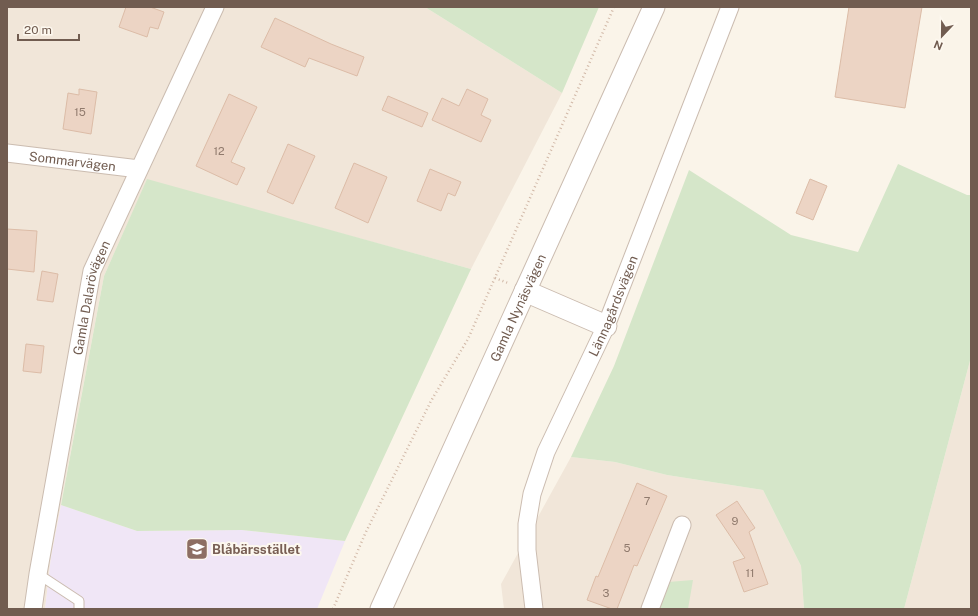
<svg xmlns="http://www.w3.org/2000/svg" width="978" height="616" font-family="'Public Sans',sans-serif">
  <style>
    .residential { fill: #f1e6d9 }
    .education { fill: #f0e6f6 }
    .green { fill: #d5e6c9 }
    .building { fill: #ecd4c4; stroke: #dcbca7 }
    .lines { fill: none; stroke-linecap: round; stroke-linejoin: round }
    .service-casing { stroke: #cbbcb0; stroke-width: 11 }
    .minor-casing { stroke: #cbbcb0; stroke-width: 19 }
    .tertiary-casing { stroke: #cbbcb0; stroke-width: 23 }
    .path { stroke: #d1b8a7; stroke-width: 2.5; stroke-dasharray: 1 3; stroke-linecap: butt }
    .service { stroke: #fff; stroke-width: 9 }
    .minor { stroke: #fff; stroke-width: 17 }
    .tertiary { stroke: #fff; stroke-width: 21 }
    .labels { text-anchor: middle; stroke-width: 4; stroke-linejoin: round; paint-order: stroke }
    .number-label { font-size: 11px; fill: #907a6d }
    .street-label { font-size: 13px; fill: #715c50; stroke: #fdf8ef }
    .education-label { font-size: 13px; font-weight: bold; fill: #785e54; stroke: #fdf8ef; text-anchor: start }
  </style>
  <rect width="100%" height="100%" fill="#faf4e9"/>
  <path class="residential" d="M 7,7 L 425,7 L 562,93 L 471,269 L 147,180 L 104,276 L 51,557 L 45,609 L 7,609 Z
    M 971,357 L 971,609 L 904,609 Z
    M 571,457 L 615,462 L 667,475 L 763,490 L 801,566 L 804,609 L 504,609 L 501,584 Z"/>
  <path class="education" d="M 61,505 L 137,531 L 242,530 L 345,541 L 317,609 L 45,609 L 51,557 Z"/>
  <path class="green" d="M 425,7 L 599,7 L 562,93 Z
    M 898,164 L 967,195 L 971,195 L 971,357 L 904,609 L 804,609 L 801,566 L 763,490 L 667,475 L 615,462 L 571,457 L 614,366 L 689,170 L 791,235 L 858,252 Z
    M 147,179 L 471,269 L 345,541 L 242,530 L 137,531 L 61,505 L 104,276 Z
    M 693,580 L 688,609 L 658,609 L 668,582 Z"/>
  <path class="building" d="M 126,7 L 150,7 L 164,12 L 158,29 L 150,27 L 147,37 L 119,27 Z
    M 849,7 L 922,7 L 905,108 L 835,97 Z
    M 275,18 L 331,44 L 364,57 L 357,76 L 309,58 L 305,67 L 261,47 Z
    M 79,89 L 97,92 L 91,134 L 63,129 L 68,93 L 79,95 Z
    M 467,89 L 488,99 L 481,115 L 491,120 L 481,142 L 432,120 L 442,98 L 459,106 Z
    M 229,94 L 257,107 L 231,162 L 245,168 L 237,185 L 196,166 Z
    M 388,96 L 428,113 L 422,127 L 382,110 Z
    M 288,144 L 315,156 L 293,204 L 267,192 Z
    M 354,163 L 387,177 L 368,223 L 335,208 Z
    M 430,169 L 461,182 L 455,196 L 448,193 L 441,211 L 417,201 Z
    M 810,179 L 827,186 L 813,220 L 796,213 Z
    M 7,229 L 37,231 L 34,272 L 7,269 Z
    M 42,271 L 58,274 L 53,302 L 37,300 Z
    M 26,344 L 44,346 L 41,373 L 23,371 Z
    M 637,483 L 667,496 L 637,566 L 634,565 L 617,609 L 612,609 L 587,600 L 596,576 L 598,577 Z
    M 737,501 L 755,528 L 749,532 L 768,584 L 744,592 L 733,562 L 745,558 L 716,515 Z"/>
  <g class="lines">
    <g class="service-casing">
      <path id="service" d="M 38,574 L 79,601 L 79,609"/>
    </g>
    <g class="minor-casing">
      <g id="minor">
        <path id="s1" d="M 7,153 L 139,169"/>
        <path id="s2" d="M 33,609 L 38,574 L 92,271 L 215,7"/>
        <path id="s3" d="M 534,609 L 527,550 L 527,524 L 532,494 L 546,452 L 606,326 L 730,7"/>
        <path d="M 650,609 L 682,525"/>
      </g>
    </g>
    <g class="tertiary-casing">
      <g id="tertiary">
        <path d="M 525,291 L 606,326"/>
        <path id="s4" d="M 381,609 L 654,7"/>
      </g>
    </g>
    <path class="path" d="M 495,278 L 508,283
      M 333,609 L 365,534 L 431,401 L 468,339 L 614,7"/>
    <use href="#service" class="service"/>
    <use href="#minor" class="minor"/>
    <use href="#tertiary" class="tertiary"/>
  </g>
  <defs>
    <g id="school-square" transform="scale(1.15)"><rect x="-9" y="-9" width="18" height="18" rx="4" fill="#8d6e63" stroke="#fdf8ef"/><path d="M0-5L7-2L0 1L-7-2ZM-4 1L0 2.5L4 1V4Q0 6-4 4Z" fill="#fff"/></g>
  </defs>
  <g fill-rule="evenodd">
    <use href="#school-square" x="197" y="549"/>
  </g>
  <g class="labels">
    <g class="number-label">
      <text x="80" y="116">15</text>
      <text x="219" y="155">12</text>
      <text x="647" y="505">7</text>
      <text x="735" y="525">9</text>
      <text x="627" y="552">5</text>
      <text x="750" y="577">11</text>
      <text x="606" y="597">3</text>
    </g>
    <g class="street-label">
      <text dy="5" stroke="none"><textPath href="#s1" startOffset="66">Sommarvägen</textPath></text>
      <text dy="5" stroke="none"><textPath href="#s2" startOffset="317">Gamla Dalarövägen</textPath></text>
      <text dy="5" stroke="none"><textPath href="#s3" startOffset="321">Lännagårdsvägen</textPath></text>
      <text dy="5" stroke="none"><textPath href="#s4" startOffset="331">Gamla Nynäsvägen</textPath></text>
    </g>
    <g class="education-label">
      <text x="212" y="554">Blåbärsstället</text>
    </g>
  </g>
  <rect width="978" height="616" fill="none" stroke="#715c50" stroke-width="16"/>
  <g transform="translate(942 36) rotate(202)" stroke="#fdf8ef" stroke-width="3" paint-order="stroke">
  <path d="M0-3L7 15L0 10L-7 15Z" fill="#715c50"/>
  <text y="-6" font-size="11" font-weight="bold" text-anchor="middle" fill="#715c50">N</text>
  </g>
  <path d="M18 34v6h61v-6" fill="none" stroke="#715c50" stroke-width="2"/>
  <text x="24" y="34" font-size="12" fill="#715c50" stroke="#fdf8ef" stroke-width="3" paint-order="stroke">20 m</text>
</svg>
